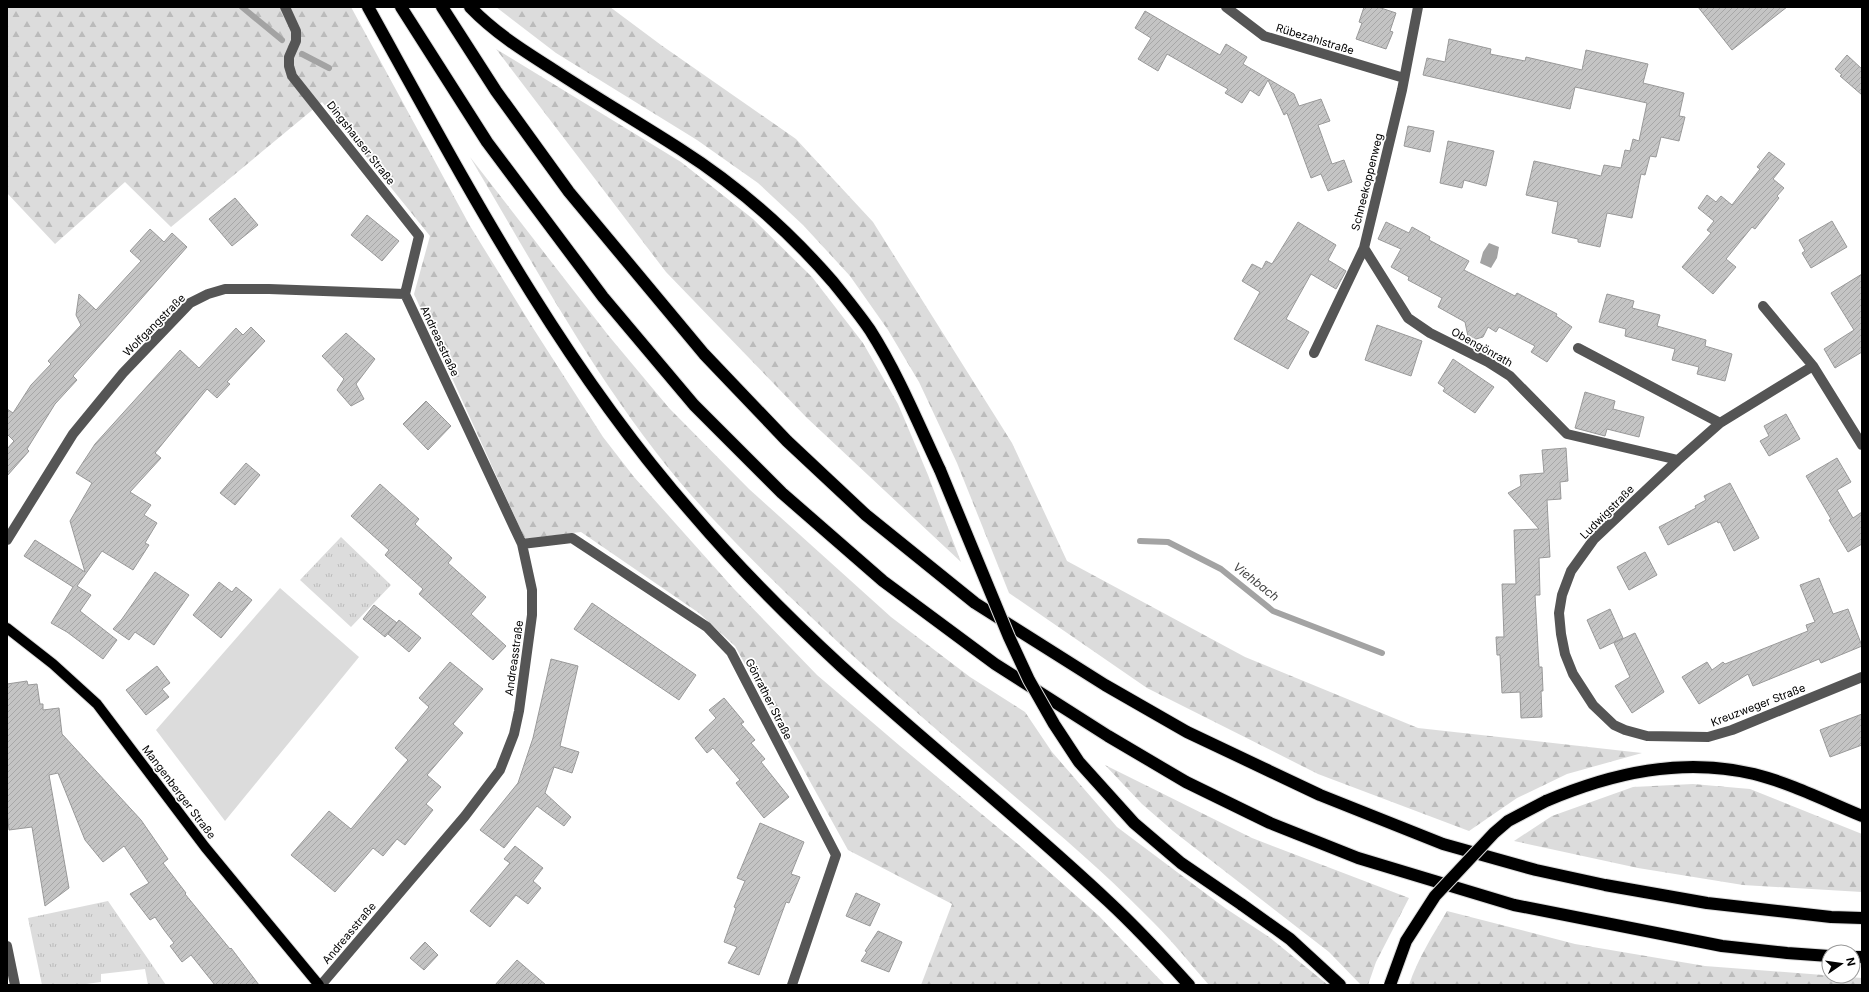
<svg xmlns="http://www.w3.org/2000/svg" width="1869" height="992" font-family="Inter,sans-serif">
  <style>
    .grass { fill: #dcdcdc }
    .forest { fill: url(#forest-firs) }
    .park { fill: url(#park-tufts) }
    .water { fill: #a3a3a3 }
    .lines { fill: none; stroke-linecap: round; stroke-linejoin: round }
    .stream { stroke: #a3a3a3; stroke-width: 6 }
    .building { fill: url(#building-hatch); stroke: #999 }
    .major-casing { stroke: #dbdbdb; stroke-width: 12 }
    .highway-casing { stroke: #dbdbdb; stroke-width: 14 }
    .minor { stroke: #555; stroke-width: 10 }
    .major { stroke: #000; stroke-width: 10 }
    .highway { stroke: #000; stroke-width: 12 }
    .highway-bridge-casing { stroke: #dbdbdb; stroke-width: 14; stroke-linecap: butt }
    .highway-bridge { stroke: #000; stroke-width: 12 }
    .labels { text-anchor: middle; stroke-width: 3.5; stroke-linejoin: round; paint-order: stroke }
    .street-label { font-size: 11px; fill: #000; stroke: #fff }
    .water-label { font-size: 12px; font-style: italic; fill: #444; stroke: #fff }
  </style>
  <defs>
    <pattern id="forest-firs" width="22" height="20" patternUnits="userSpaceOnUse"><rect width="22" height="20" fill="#dcdcdc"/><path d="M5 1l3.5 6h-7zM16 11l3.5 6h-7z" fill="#bbb"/></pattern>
    <pattern id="park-tufts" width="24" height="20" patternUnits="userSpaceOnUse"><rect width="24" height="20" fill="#dcdcdc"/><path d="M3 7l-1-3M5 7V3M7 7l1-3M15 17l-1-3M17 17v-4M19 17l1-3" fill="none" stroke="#bbb"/></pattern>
    <pattern id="building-hatch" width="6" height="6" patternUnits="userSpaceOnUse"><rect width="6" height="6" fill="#c4c4c4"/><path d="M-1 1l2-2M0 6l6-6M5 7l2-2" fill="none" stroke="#a7a7a7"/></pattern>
  </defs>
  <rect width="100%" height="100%" fill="#fff"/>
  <path class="grass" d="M 280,588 L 359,657 L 225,821 L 156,730 Z"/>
  <path class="forest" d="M 7,7 L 351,7 L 470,226 L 533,328 L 603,437 L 634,477 L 734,589 L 817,675 L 900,746 L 1019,845 L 1099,916 L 1165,985 L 921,985 L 952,904 L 848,850 L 735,646 L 699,613 L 581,532 L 525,539 L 414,294 L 430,236 L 322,102 L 171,227 L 125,182 L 55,244 L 7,193 Z
    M 496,7 L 610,7 L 661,45 L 796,139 L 873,222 L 1012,443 L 1067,561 L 1245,657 L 1418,728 L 1642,753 L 1567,774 L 1517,798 L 1469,831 L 1318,774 L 1147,688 L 1009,593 L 957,463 L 919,382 L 888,330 L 850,276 L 803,225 L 758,183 L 697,140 L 556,53 Z
    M 496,49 L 681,162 L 753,219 L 812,277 L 863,343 L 898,404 L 928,475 L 961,562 L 807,418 L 666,272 Z
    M 470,157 L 608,335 L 669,408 L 749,489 L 891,617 L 970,677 L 1025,712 L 1052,752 L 1117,827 L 1225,908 L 1269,937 L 1328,985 L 1209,985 C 1188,961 1168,936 1145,914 C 1095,863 1040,818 986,772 C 892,692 798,610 714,520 C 613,414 544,281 470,157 Z
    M 1105,765 L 1252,838 L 1409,898 L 1376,962 L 1368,985 L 1361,985 L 1329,952 L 1173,831 L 1142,804 Z
    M 1693,784 L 1750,789 L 1862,834 L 1862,892 L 1743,885 L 1638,868 L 1514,841 L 1552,816 L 1633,787 Z
    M 1447,911 L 1575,944 L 1705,966 L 1862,978 L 1862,985 L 1409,985 C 1418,958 1433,935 1447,911 Z"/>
  <path class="park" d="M 341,537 L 391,585 L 351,627 L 300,580 Z
    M 108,901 L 166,985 L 148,985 L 145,969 L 101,974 L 101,982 L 79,985 L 42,985 L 28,918 Z"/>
  <path class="water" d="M 1489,243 L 1499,247 L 1497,258 L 1491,268 L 1480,263 L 1483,252 Z"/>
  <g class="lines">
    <path class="stream" d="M 242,7 L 282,40
      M 302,54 L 329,68
      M 1140,541 L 1168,542 L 1221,569 L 1273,611 L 1382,653"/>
  </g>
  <path class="building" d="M 1364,7 L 1378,7 L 1396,13 L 1390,31 L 1393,32 L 1386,49 L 1356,39 L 1362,23 L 1359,22 Z
    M 1698,7 L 1787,7 L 1732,50 Z
    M 1145,11 L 1220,55 L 1226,44 L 1247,57 L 1243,64 L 1294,94 L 1299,106 L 1321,99 L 1330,121 L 1318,125 L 1332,164 L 1344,160 L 1352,182 L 1328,191 L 1321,174 L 1311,178 L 1287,113 L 1284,115 L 1268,80 L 1259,96 L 1250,90 L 1242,103 L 1225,93 L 1228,89 L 1167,54 L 1158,71 L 1138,59 L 1151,38 L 1135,28 Z
    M 1449,39 L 1491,49 L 1490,54 L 1525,61 L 1526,57 L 1582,70 L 1586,50 L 1648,64 L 1643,83 L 1684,93 L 1679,116 L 1685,117 L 1679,141 L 1661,137 L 1656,157 L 1650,156 L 1645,175 L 1641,174 L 1632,218 L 1607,213 L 1600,247 L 1578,242 L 1578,239 L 1552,233 L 1558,202 L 1526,195 L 1534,161 L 1601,176 L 1604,165 L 1621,168 L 1625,150 L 1630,151 L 1633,139 L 1639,141 L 1647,103 L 1575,87 L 1570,109 L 1423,75 L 1427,58 L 1445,62 Z
    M 1847,55 L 1862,69 L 1862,95 L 1840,76 L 1842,75 L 1835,69 Z
    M 1408,126 L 1434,131 L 1430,152 L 1404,146 Z
    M 1448,141 L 1494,151 L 1486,186 L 1464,180 L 1462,188 L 1440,183 Z
    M 1769,152 L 1785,164 L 1773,179 L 1784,188 L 1777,196 L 1779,198 L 1755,229 L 1752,227 L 1726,259 L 1736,267 L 1713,294 L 1682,267 L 1711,233 L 1707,230 L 1714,221 L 1698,208 L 1707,195 L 1716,202 L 1721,196 L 1732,205 L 1760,169 L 1757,167 Z
    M 235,198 L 258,225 L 232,246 L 209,219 Z
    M 367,215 L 399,241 L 382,261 L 351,235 Z
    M 1832,221 L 1847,247 L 1811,268 L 1802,253 L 1805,251 L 1799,240 Z
    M 1298,222 L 1336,245 L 1328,260 L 1346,271 L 1336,289 L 1311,274 L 1286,319 L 1309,332 L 1288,369 L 1234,339 L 1260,292 L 1242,281 L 1252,264 L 1262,269 L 1266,261 L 1272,264 Z
    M 1386,222 L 1409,233 L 1412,227 L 1430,237 L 1429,240 L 1469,261 L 1464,270 L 1515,296 L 1517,293 L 1557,314 L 1556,316 L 1572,327 L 1547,362 L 1531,352 L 1535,346 L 1499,327 L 1496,332 L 1488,327 L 1483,337 L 1469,341 L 1465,322 L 1438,307 L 1442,298 L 1408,280 L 1409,277 L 1391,267 L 1401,249 L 1378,239 Z
    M 150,229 L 164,242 L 172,233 L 187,247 L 73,376 L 77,380 L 55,404 L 27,449 L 29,451 L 7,476 L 7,449 L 14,441 L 7,434 L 7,409 L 13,413 L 31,385 L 51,364 L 48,361 L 81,325 L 76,315 L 79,294 L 96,310 L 141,261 L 130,251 Z
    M 1862,274 L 1862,352 L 1835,368 L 1824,349 L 1854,330 L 1831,293 Z
    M 1607,294 L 1634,301 L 1632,308 L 1660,315 L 1657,326 L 1706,340 L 1705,346 L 1732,354 L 1725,381 L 1697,374 L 1699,367 L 1672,360 L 1675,349 L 1625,336 L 1626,329 L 1599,322 Z
    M 1377,325 L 1422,341 L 1411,376 L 1365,360 Z
    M 251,327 L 265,341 L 227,382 L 230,384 L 217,398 L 207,389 L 155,453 L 161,458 L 130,492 L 151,505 L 144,515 L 157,523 L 145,543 L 149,545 L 133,570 L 102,551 L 77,586 L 91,595 L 80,611 L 117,640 L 103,659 L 67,632 L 51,623 L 73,587 L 24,556 L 35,540 L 85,572 L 70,521 L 92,483 L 76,473 L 95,444 L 180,350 L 199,368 L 236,328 L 243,335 Z
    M 346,333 L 375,359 L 356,384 L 364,399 L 351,406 L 337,390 L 344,379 L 322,356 Z
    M 1453,359 L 1494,387 L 1475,413 L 1443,391 L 1445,388 L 1438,383 Z
    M 1585,392 L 1615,401 L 1613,409 L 1644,417 L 1639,437 L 1607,429 L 1605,436 L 1575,428 Z
    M 426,401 L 451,426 L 428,450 L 403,424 Z
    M 1786,414 L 1800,439 L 1769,456 L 1760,441 L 1769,436 L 1764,426 Z
    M 1566,448 L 1568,481 L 1560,482 L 1561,499 L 1547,500 L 1550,557 L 1539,558 L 1540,595 L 1535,595 L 1539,667 L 1542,667 L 1543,691 L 1541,691 L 1542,717 L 1521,718 L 1520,692 L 1502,693 L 1500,655 L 1497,655 L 1496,637 L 1504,637 L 1502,584 L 1516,584 L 1514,530 L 1539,529 L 1508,493 L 1521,486 L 1520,475 L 1544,473 L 1542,450 Z
    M 1837,458 L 1851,482 L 1837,490 L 1853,518 L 1862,512 L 1862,544 L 1848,552 L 1829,520 L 1831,519 L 1806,476 Z
    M 246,463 L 260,475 L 235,505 L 220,493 Z
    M 1730,483 L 1759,538 L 1734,551 L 1720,522 L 1718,523 L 1717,521 L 1668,545 L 1659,527 L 1696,508 L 1695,506 L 1706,500 L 1704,496 Z
    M 380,484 L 419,519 L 415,524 L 452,558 L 448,563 L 486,597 L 471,614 L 506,646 L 493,660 L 419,594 L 423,589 L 385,555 L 389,550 L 351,516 Z
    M 1645,552 L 1657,575 L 1629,590 L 1617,567 Z
    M 155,572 L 189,595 L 154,645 L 135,632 L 129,640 L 113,629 L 122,619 Z
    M 1819,578 L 1833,614 L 1848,609 L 1862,646 L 1821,663 L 1819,659 L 1753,686 L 1748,674 L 1699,704 L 1682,677 L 1707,662 L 1712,670 L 1723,662 L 1725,664 L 1808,631 L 1806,625 L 1815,622 L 1800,585 Z
    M 219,582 L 232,592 L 236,587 L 252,600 L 221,638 L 193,615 Z
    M 592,603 L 696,675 L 679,700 L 574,629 Z
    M 374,605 L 397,623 L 385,637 L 363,619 Z
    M 1610,609 L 1623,638 L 1600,649 L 1587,620 Z
    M 399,620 L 421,638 L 409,652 L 388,634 Z
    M 1635,633 L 1664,692 L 1632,713 L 1615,686 L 1630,677 L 1614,643 Z
    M 551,659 L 578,666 L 560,746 L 579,752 L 572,773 L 554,767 L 545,793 L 571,817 L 564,826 L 537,806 L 504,848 L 480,830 L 518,783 L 533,738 Z
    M 450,662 L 483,689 L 453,724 L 463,733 L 427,775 L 441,787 L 426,804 L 433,810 L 405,845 L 397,839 L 383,856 L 373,848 L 335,892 L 291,855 L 329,811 L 351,829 L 408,760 L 395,748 L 429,707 L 419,698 Z
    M 157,666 L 170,683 L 162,689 L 169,697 L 146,715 L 126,690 Z
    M 27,681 L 28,685 L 37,684 L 40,704 L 43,704 L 43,710 L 59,708 L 62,734 L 141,820 L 168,859 L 163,863 L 186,893 L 185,894 L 230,949 L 231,948 L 259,985 L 215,985 L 191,955 L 182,962 L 170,946 L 174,943 L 164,930 L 155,917 L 150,920 L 130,894 L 149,883 L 124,846 L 103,862 L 85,840 L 58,773 L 49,775 L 69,888 L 45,906 L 32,827 L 9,830 L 7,812 L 7,684 Z
    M 724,698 L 744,722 L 741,724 L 755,740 L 751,743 L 765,759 L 761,762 L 789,797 L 764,818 L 736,783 L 740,780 L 713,748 L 707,753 L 695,738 L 716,718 L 709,710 Z
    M 1862,714 L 1862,745 L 1830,757 L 1820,730 Z
    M 760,823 L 804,842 L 791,874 L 800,877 L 789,903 L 786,902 L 759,975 L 728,963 L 737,947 L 724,942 L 736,908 L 734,907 L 745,881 L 737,878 Z
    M 515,846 L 543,868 L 533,881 L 541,888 L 528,904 L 516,895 L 490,927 L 470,911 L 510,863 L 504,859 Z
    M 856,893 L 880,904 L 870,926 L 846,916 Z
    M 878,931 L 902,942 L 889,972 L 861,961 L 867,952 L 865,951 Z
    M 425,942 L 438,955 L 424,970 L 410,958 Z
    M 517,960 L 546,985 L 495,985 Z"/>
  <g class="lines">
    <g class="major-casing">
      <path id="major" d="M 7,628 L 53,664 L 97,704 L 205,847 L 319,985"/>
    </g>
    <g class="highway-casing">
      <path id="highway" d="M 368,7 C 465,182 559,362 692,513 C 738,567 789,618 841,666 C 929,746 1022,820 1108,901 C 1137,928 1163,956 1189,985
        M 401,7 L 487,142 L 603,297 L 694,405 L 782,493 L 883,581 L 995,664 L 1108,736 L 1186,782 L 1270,823 L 1358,858 L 1514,905 L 1722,946 L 1787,953 L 1829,956
        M 442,7 L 496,91 L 569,192 L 704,354 L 787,441 L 866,515 L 975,603 L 1105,685 L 1187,732 L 1320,795 L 1443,844 L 1536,870 L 1605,885 L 1707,903 L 1831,917 L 1862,918
        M 470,7 C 495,33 524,51 554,70 C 595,97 638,122 680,149 C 738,186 788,230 833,282 C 846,298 859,314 870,330 C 898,374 918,423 940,470
        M 1546,801 C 1612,773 1682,757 1754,774 C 1790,783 1828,802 1862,816
        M 1241,904 L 1290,939 L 1340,985
        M 1853,957 L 1862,957"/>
    </g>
    <path class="minor" d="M 285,7 L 296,31 L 296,41 L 289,57 L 289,66 L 292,76 L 419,236 L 405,294
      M 1226,7 L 1264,36 L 1404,78
      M 1364,248 L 1408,318 L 1430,333 L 1488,362 L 1510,376 L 1567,434 L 1678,460
      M 1763,306 L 1813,366 L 1862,445
      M 1578,348 L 1720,423
      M 1314,353 L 1364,248 L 1402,90 L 1418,7
      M 1813,366 L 1720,423 L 1678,460 L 1594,539 L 1571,571 L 1562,595 L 1559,613 L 1561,634 L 1565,654 L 1573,674 L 1593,705 L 1614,725 L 1625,730 L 1647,736 L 1708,737 L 1732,730 L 1862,677
      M 7,540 L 73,434 L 123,373 L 190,303 L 208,294 L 225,289 L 269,289 L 405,294
      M 522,544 L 572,538 L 707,627 L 731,652 L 836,855 L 792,985
      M 7,946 L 15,985
      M 321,985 L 465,816 L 500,770 L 514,734 L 519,711 L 532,615 L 532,590 L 522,544 L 405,294"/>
    <use href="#major" class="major"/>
    <use href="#highway" class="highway"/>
    <g class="highway-bridge-casing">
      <path id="highway-bridge" d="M 940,470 L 1009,637 L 1029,680 L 1054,724 L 1079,762 L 1134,823 L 1181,863 L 1241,904
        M 1390,985 L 1406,941 L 1435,896 L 1494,833 L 1508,821 L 1546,801"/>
    </g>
    <use href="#highway-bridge" class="highway-bridge"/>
  </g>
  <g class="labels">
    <g class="street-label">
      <text transform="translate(1315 39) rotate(17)" y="4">Rübezahlstraße</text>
      <text transform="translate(361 143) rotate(52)" y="4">Dingshauser Straße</text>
      <text transform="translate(1367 182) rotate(-76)" y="4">Schneekoppenweg</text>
      <text transform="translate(154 325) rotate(-45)" y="4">Wolfgangstraße</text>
      <text transform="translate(440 341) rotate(65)" y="4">Andreasstraße</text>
      <text transform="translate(1482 347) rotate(29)" y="4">Obengönrath</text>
      <text transform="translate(1607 512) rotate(-45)" y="4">Ludwigstraße</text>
      <text transform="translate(514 658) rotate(-82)" y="4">Andreasstraße</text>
      <text transform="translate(769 699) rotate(63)" y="4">Gönrather Straße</text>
      <text transform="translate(1758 705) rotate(-21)" y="4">Kreuzweger Straße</text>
      <text transform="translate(179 792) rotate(53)" y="4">Mangenberger Straße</text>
      <text transform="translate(349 933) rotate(-50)" y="4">Andreasstraße</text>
    </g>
    <g class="water-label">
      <text transform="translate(1256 582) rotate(38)" y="4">Viehbach</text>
    </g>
  </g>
  <rect width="1869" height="992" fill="none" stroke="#000000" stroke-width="16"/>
  <g transform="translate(1841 964) rotate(77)"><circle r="19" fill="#ffffff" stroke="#999999"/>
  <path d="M0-3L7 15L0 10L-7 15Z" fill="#000000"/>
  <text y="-6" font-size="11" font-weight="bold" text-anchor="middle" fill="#000000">N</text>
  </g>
</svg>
